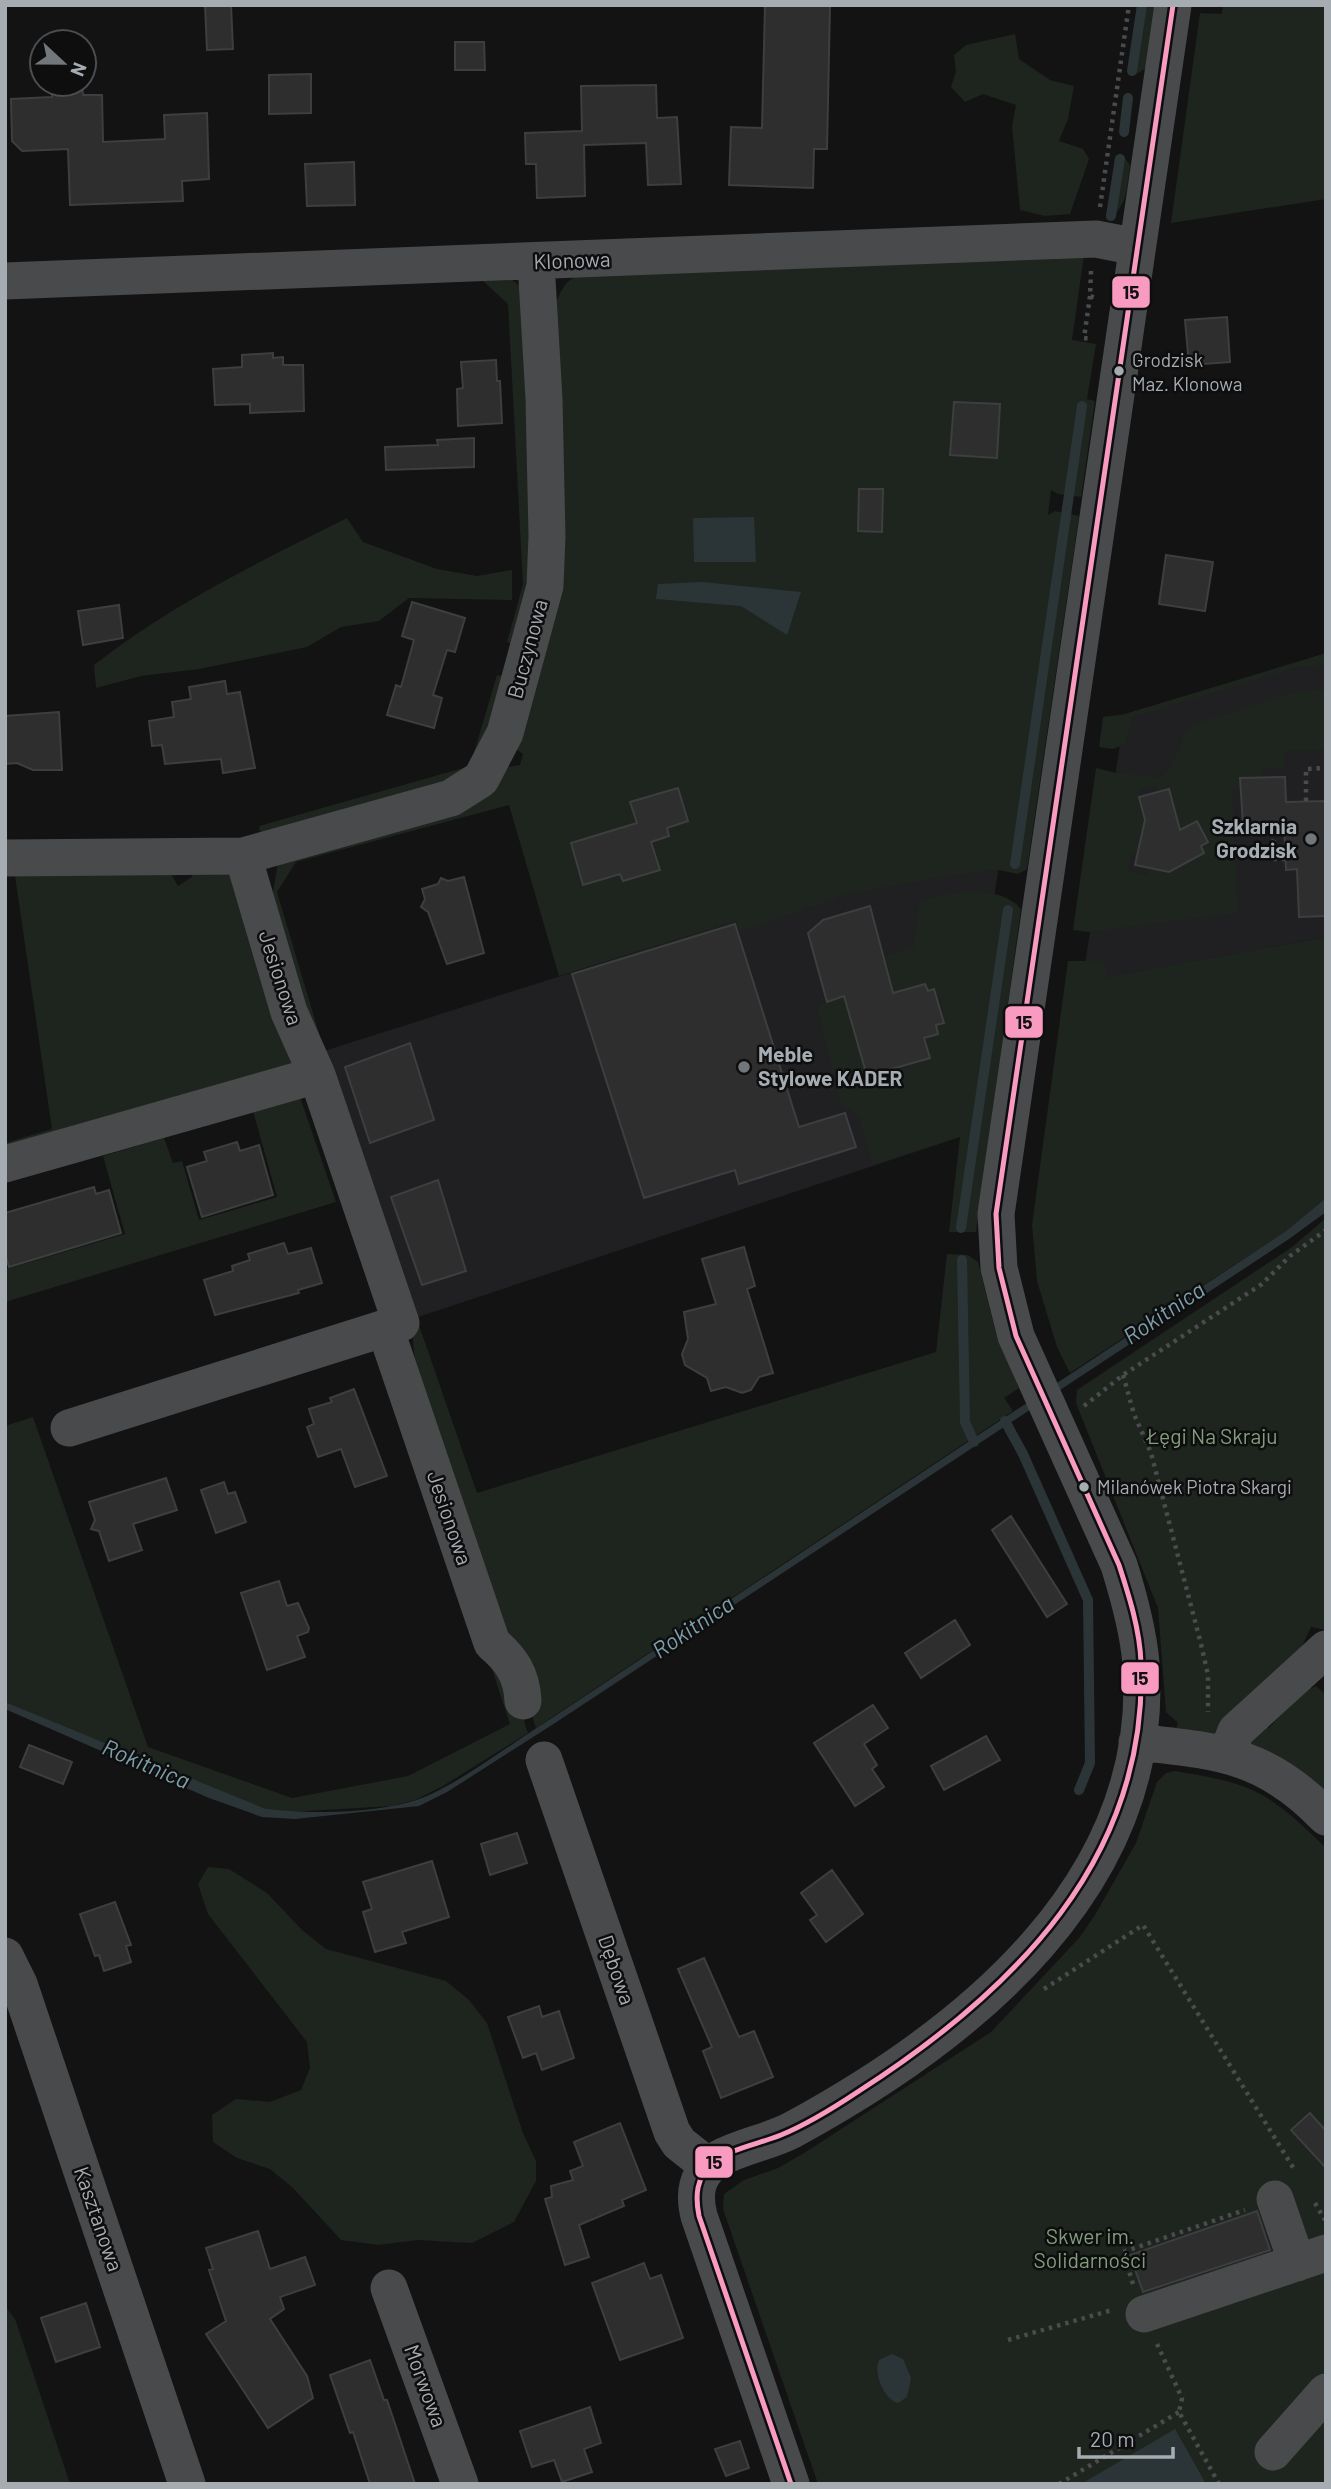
<svg xmlns="http://www.w3.org/2000/svg" width="1331" height="2489" font-family="Barlow,sans-serif">
  <style>
    .built { fill: #202022 }
    .green { fill: #1e241e; fill-rule: evenodd }
    .water { fill: #2b3538 }
    .lines { fill: none; stroke-linecap: round; stroke-linejoin: round }
    .stream { stroke: #2b3538; stroke-width: 10 }
    .building { fill: #2e2e2f; stroke: #3c3e40; stroke-width: 2 }
    .path { stroke: #494b4d; stroke-width: 4.5; stroke-dasharray: 3.5 5; stroke-linecap: butt }
    .minor { stroke: #484a4c; stroke-width: 37 }
    .bus-1-casing { stroke: #0e0e0f; stroke-width: 10 }
    .bus-1 { stroke: #f99bc0; stroke-width: 5 }
    .bus-dot { fill: #a5adb3; stroke: #0e0e0f; stroke-width: 2.5 }
    .poi-dot { fill: #72777b; stroke: #0e0e0f; stroke-width: 2.5 }
    .labels { text-anchor: middle; stroke-width: 5; stroke-linejoin: round; paint-order: stroke }
    .bus-label { font-size: 19px; fill: #a5adb3; stroke: #0e0e0f; text-anchor: start }
    .street-label { font-size: 21px; fill: #a5adb3; stroke: #0e0e0f }
    .poi-label { font-size: 21px; font-weight: bold; fill: #a5adb3; stroke: #0e0e0f; text-anchor: end }
    .park-label { font-size: 21px; fill: #829d7e; stroke: #0e0e0f }
    .water-label { font-size: 23px; font-style: italic; fill: #7ea0ac; stroke: #0e0e0f }
    .line-badge { stroke: #0e0e0f; stroke-width: 2.5 }
    .pale-badge-label { font-size: 19px; text-anchor: middle; font-weight: bold; fill: #111 }
  </style>
  <rect width="100%" height="100%" fill="#131314"/>
  <path class="built" d="M 1326,654 L 1326,937 L 1082,982 L 1125,714 Z
    M 1003,836 L 960,1137 L 418,1317 L 324,1051 Z"/>
  <path class="green" d="M 1137,5 L 1155,5 L 1146,68 L 1135,75 L 1128,74 Z
    M 1223,5 L 1326,5 L 1326,199 L 1171,223 L 1200,13 L 1222,14 Z
    M 1015,34 L 1019,59 L 1050,80 L 1074,86 L 1068,119 L 1059,141 L 1083,149 L 1089,159 L 1070,214 L 1045,216 L 1020,210 L 1012,126 L 1016,105 L 983,94 L 965,102 L 951,87 L 956,72 L 954,55 L 966,45 Z
    M 1115,156 L 1124,157 L 1130,165 C 1127,186 1128,209 1106,220 Z
    M 1084,255 L 1072,340 L 1096,344 L 1087,399 L 1095,401 L 1081,497 L 1058,494 L 1051,490 L 1048,515 L 1055,511 L 1079,516 L 1027,869 L 1018,874 L 998,870 L 954,875 L 847,894 L 740,932 L 736,921 L 559,976 L 509,805 L 296,862 L 277,892 L 324,1050 L 477,1493 L 936,1352 L 947,1254 L 968,1255 L 978,1262 L 996,1333 L 1019,1388 L 1004,1398 L 1013,1411 L 536,1728 L 417,1379 L 411,1323 L 318,1052 L 272,898 L 278,862 L 503,768 L 520,765 L 523,754 L 514,748 L 557,300 C 562,288 566,281 578,275 Z
    M 508,277 L 520,286 L 537,548 L 517,646 L 507,642 L 523,584 L 508,304 L 482,280 Z
    M 347,518 L 363,542 L 437,569 L 477,576 L 512,570 L 512,600 L 409,598 L 379,621 L 341,627 L 307,647 L 199,669 L 141,676 L 96,688 L 94,665 C 172,604 259,562 347,518 Z
    M 1326,653 L 1326,665 L 1299,667 L 1133,717 L 1124,745 L 1112,749 L 1099,747 L 1103,717 L 1125,714 Z
    M 497,675 L 510,677 L 468,775 L 261,836 L 259,826 L 470,766 Z
    M 1326,689 L 1326,750 L 1284,751 L 1285,768 L 1262,769 L 1262,777 L 1241,778 L 1241,787 L 1232,788 L 1238,913 L 1088,932 L 1073,930 L 1096,768 L 1116,773 L 1160,777 C 1179,766 1177,737 1193,724 L 1294,693 ZM 1155,786 L 1157,793 L 1169,790 L 1175,811 L 1143,811 L 1138,791 ZM 1140,842 L 1158,869 L 1149,868 L 1148,875 L 1128,871 L 1131,854 L 1138,855 Z
    M 167,867 L 178,886 L 192,877 L 193,869 L 233,873 L 297,1073 L 5,1154 L 5,1143 L 52,1129 L 15,876 Z
    M 962,892 C 983,892 1007,892 1021,909 L 976,1232 L 949,1232 L 960,1137 L 873,1165 L 858,1115 L 841,1105 L 817,1006 L 844,997 L 867,1077 L 929,1058 L 924,1038 L 938,1034 L 936,1026 L 944,1023 L 941,998 L 937,998 L 934,989 L 928,990 L 925,983 L 893,992 L 885,956 L 913,947 L 920,900 Z
    M 1326,937 L 1326,1198 L 1286,1231 L 1070,1373 L 1057,1347 L 1037,1281 L 1032,1225 L 1068,961 L 1104,961 L 1107,977 Z
    M 300,1097 L 336,1202 L 5,1302 L 5,1265 L 7,1269 L 125,1234 L 103,1156 L 164,1138 L 173,1163 L 182,1161 L 199,1220 L 277,1197 L 253,1111 Z
    M 1326,1218 L 1326,1630 L 1311,1627 L 1289,1674 L 1227,1731 L 1210,1736 L 1175,1731 L 1178,1723 L 1166,1712 L 1158,1608 L 1076,1403 L 1077,1390 L 1292,1247 Z
    M 33,1417 L 148,1747 L 292,1798 L 408,1776 L 510,1724 L 487,1654 L 519,1693 L 516,1719 L 523,1717 L 528,1733 L 443,1786 L 415,1800 L 392,1806 L 290,1812 L 263,1808 L 213,1790 L 5,1702 L 5,1426 Z
    M 1316,1686 L 1326,1695 L 1326,1796 L 1249,1745 L 1260,1720 L 1269,1728 L 1299,1694 Z
    M 1175,1771 C 1256,1784 1268,1792 1326,1848 L 1326,2484 L 818,2484 L 723,2209 L 724,2194 L 744,2180 L 778,2168 L 804,2153 L 991,2032 L 1079,1938 L 1095,1915 L 1136,1843 L 1157,1782 L 1166,1773 Z
    M 208,1867 L 229,1869 L 267,1893 L 302,1930 L 326,1949 L 446,1981 L 469,2000 L 487,2023 L 523,2133 L 536,2161 L 536,2181 L 514,2222 L 472,2243 L 418,2240 L 378,2245 L 341,2240 L 293,2188 L 270,2169 L 237,2158 L 213,2142 L 212,2115 L 236,2099 L 270,2102 L 301,2090 L 310,2068 L 307,2042 L 208,1914 L 198,1884 Z
    M 5,2306 L 15,2319 L 70,2484 L 5,2484 Z"/>
  <path class="water" d="M 754,517 L 756,562 L 694,562 L 693,518 Z
    M 703,582 L 801,592 L 787,635 L 741,606 L 656,599 L 658,584 Z
    M 1326,1198 L 1326,1212 L 1289,1239 L 552,1725 L 447,1792 L 419,1806 L 295,1819 L 262,1817 L 209,1798 L 5,1709 L 5,1702 L 263,1808 C 306,1815 386,1814 427,1796 C 469,1777 509,1745 549,1720 L 1286,1231 Z
    M 892,2354 L 903,2359 L 911,2378 L 907,2397 L 898,2403 C 884,2399 873,2373 879,2360 Z
    M 1175,2429 L 1206,2484 L 1081,2484 Z"/>
  <g class="lines">
    <path class="stream" d="M 1132,71 L 1142,5
      M 1124,132 L 1128,98
      M 1111,216 L 1120,159
      M 1015,864 L 1082,406
      M 961,1228 L 1008,910
      M 962,1260 L 965,1422 L 974,1442
      M 1005,1421 L 1023,1454 L 1088,1600 L 1090,1763 L 1079,1790"/>
  </g>
  <path class="building" d="M 205,5 L 231,5 L 233,49 L 207,50 Z
    M 765,5 L 830,5 L 827,149 L 814,149 L 813,188 L 729,185 L 731,127 L 762,128 Z
    M 455,42 L 484,42 L 485,70 L 455,70 Z
    M 311,74 L 311,113 L 269,114 L 269,75 Z
    M 52,84 L 82,84 L 83,95 L 102,95 L 103,142 L 165,139 L 164,115 L 207,113 L 209,179 L 182,181 L 183,201 L 70,205 L 68,149 L 22,151 L 12,141 L 11,99 L 52,97 Z
    M 656,85 L 657,118 L 677,117 L 681,184 L 648,185 L 646,143 L 584,145 L 585,196 L 537,198 L 536,164 L 526,164 L 525,133 L 582,131 L 581,86 Z
    M 354,162 L 355,205 L 307,206 L 305,164 Z
    M 1227,317 L 1230,362 L 1189,365 L 1185,320 Z
    M 273,353 L 273,358 L 283,357 L 283,365 L 303,365 L 304,411 L 250,413 L 250,404 L 215,405 L 213,369 L 242,367 L 242,355 Z
    M 496,360 L 497,381 L 500,381 L 502,423 L 458,426 L 457,389 L 463,388 L 461,362 Z
    M 954,402 L 1000,404 L 997,458 L 950,455 Z
    M 474,438 L 474,467 L 386,470 L 385,447 L 438,445 L 437,440 Z
    M 859,489 L 883,489 L 882,532 L 858,531 Z
    M 1166,555 L 1213,562 L 1205,611 L 1159,604 Z
    M 412,602 L 465,618 L 455,652 L 447,650 L 433,695 L 442,698 L 434,728 L 387,715 L 396,685 L 401,687 L 414,640 L 402,636 Z
    M 119,605 L 123,638 L 83,645 L 78,611 Z
    M 225,681 L 227,694 L 240,692 L 255,768 L 223,773 L 221,759 L 165,764 L 162,745 L 152,746 L 149,721 L 174,717 L 172,702 L 191,699 L 189,687 Z
    M 59,712 L 62,770 L 33,770 L 17,763 L 5,764 L 5,716 Z
    M 1285,777 L 1286,802 L 1326,801 L 1326,916 L 1299,917 L 1297,869 L 1286,870 L 1284,824 L 1243,825 L 1240,778 Z
    M 678,788 L 688,821 L 667,828 L 669,836 L 651,842 L 660,870 L 623,881 L 620,874 L 583,885 L 571,843 L 637,823 L 630,802 Z
    M 1169,789 L 1180,830 L 1197,821 L 1208,842 L 1201,846 L 1204,853 L 1169,872 L 1135,865 L 1145,820 L 1139,797 Z
    M 464,877 L 484,953 L 447,964 L 428,912 L 421,907 L 425,899 L 422,889 L 438,884 L 441,878 L 448,881 Z
    M 870,906 L 893,993 L 925,984 L 928,991 L 934,989 L 944,1023 L 936,1025 L 938,1034 L 924,1038 L 930,1058 L 867,1076 L 844,996 L 827,1002 L 808,933 L 823,920 Z
    M 735,924 L 799,1127 L 845,1113 L 856,1147 L 739,1184 L 735,1170 L 644,1198 L 572,974 Z
    M 410,1043 L 434,1120 L 370,1143 L 345,1067 Z
    M 237,1142 L 240,1151 L 259,1145 L 273,1195 L 202,1217 L 187,1167 L 207,1161 L 204,1152 Z
    M 438,1180 L 466,1271 L 422,1285 L 391,1197 Z
    M 94,1187 L 96,1194 L 109,1190 L 121,1233 L 9,1267 L 5,1253 L 5,1213 Z
    M 284,1243 L 288,1254 L 311,1248 L 322,1283 L 298,1290 L 299,1293 L 215,1315 L 204,1280 L 233,1271 L 232,1266 L 250,1260 L 248,1254 Z
    M 744,1247 L 755,1286 L 747,1289 L 773,1373 L 759,1377 L 751,1390 L 742,1393 L 726,1387 L 711,1391 L 707,1378 L 685,1365 L 682,1354 L 688,1339 L 684,1312 L 716,1304 L 702,1259 Z
    M 354,1389 L 387,1476 L 355,1487 L 341,1449 L 318,1457 L 307,1427 L 314,1424 L 309,1409 L 332,1402 L 330,1398 Z
    M 166,1478 L 177,1510 L 133,1524 L 142,1550 L 109,1561 L 99,1531 L 91,1529 L 95,1520 L 89,1502 Z
    M 224,1482 L 228,1494 L 235,1492 L 246,1522 L 216,1533 L 201,1490 Z
    M 1011,1516 L 1067,1604 L 1047,1617 L 992,1530 Z
    M 279,1581 L 287,1606 L 298,1603 L 309,1628 L 308,1632 L 297,1636 L 305,1657 L 267,1670 L 241,1593 Z
    M 955,1620 L 970,1645 L 921,1678 L 905,1653 Z
    M 873,1705 L 888,1728 L 864,1744 L 877,1765 L 872,1769 L 884,1787 L 855,1806 L 814,1743 Z
    M 986,1736 L 1000,1760 L 944,1790 L 931,1766 Z
    M 29,1745 L 72,1762 L 63,1784 L 20,1767 Z
    M 517,1833 L 527,1863 L 490,1875 L 481,1844 Z
    M 432,1861 L 449,1917 L 402,1932 L 406,1943 L 375,1952 L 363,1912 L 372,1909 L 363,1882 Z
    M 832,1870 L 863,1914 L 826,1942 L 810,1920 L 817,1915 L 801,1893 Z
    M 115,1902 L 131,1945 L 126,1946 L 131,1962 L 104,1971 L 99,1955 L 95,1956 L 80,1914 Z
    M 704,1958 L 739,2037 L 754,2031 L 773,2077 L 721,2098 L 703,2051 L 712,2047 L 678,1969 Z
    M 539,2006 L 542,2017 L 559,2011 L 574,2058 L 542,2070 L 536,2053 L 523,2058 L 508,2017 Z
    M 1310,2113 L 1326,2131 L 1326,2168 L 1291,2130 Z
    M 620,2123 L 646,2190 L 622,2200 L 624,2206 L 579,2225 L 589,2257 L 565,2265 L 545,2199 L 552,2197 L 551,2186 L 573,2180 L 570,2171 L 583,2166 L 574,2142 Z
    M 1257,2211 L 1270,2250 L 1143,2292 L 1130,2255 Z
    M 258,2231 L 270,2269 L 305,2257 L 315,2285 L 280,2297 L 284,2309 L 270,2319 L 307,2376 L 313,2398 L 268,2428 L 206,2334 L 226,2321 L 209,2270 L 213,2269 L 206,2248 Z
    M 644,2263 L 650,2279 L 661,2275 L 683,2338 L 620,2360 L 592,2283 Z
    M 86,2303 L 100,2347 L 56,2362 L 41,2318 Z
    M 370,2360 L 384,2400 L 387,2400 L 415,2484 L 370,2484 L 353,2432 L 350,2433 L 330,2375 Z
    M 590,2407 L 601,2443 L 584,2449 L 592,2472 L 562,2482 L 554,2460 L 532,2467 L 520,2431 Z
    M 740,2441 L 749,2468 L 726,2476 L 715,2449 Z"/>
  <g class="lines">
    <path class="path" d="M 1100,207 L 1129,5
      M 1091,271 L 1090,296 L 1098,299
      M 1090,296 L 1084,338 L 1092,339
      M 1306,801 L 1306,769 L 1326,768
      M 1273,843 L 1278,824
      M 1273,859 L 1285,859
      M 1123,1375 L 1134,1414 L 1151,1453 L 1201,1644 L 1208,1675 L 1208,1712
      M 1084,1406 L 1123,1375 L 1262,1284 L 1290,1256 L 1326,1230
      M 1044,1989 L 1143,1925 L 1294,2169
      M 1315,2203 L 1325,2220
      M 1133,2284 L 1123,2252 L 1245,2210
      M 1008,2340 L 1112,2310
      M 1157,2344 L 1182,2398 L 1179,2412 L 1219,2484
      M 1059,2484 L 1179,2412"/>
    <path class="minor" d="M 5,281 L 1096,239 L 1137,247
      M 243,856 L 451,798 L 481,779 L 505,733 L 545,586 L 547,536 L 544,399 L 536,262
      M 5,858 L 243,856 L 289,1012 L 317,1075 L 401,1323 L 69,1428
      M 5,1164 L 317,1075
      M 385,1328 L 492,1643 C 511,1659 522,1675 523,1701
      M 1137,1742 C 1218,1751 1266,1754 1326,1817
      M 1227,1754 L 1236,1731 L 1326,1649
      M 544,1760 L 672,2132 L 679,2143 L 708,2166
      M 5,1956 L 19,1984 L 187,2484
      M 1275,2199 L 1297,2263
      M 389,2288 L 460,2484
      M 1144,2314 L 1326,2253
      M 1273,2452 L 1326,2392
      M 791,2484 L 699,2216 C 693,2192 697,2173 718,2159 C 742,2146 769,2142 792,2130 C 967,2035 1157,1884 1141,1663 C 1138,1630 1129,1597 1119,1565 L 1016,1336 L 999,1268 L 996,1214 L 1173,5"/>
    <g class="bus-1-casing">
      <path id="bus-1" d="M 791,2484 L 699,2216 C 695,2196 696,2177 713,2163 C 731,2148 759,2144 781,2135 C 808,2124 835,2107 859,2091 C 1013,1992 1148,1859 1141,1663 C 1140,1630 1129,1596 1119,1565 L 1016,1336 L 999,1268 L 996,1214 L 1173,5"/>
    </g>
    <use href="#bus-1" class="bus-1"/>
  </g>
  <g class="bus-dot">
    <circle cx="1119" cy="371" r="6"/>
    <circle cx="1084" cy="1487" r="6"/>
  </g>
  <g class="poi-dot">
    <circle cx="1311" cy="839" r="7"/>
    <circle cx="744" cy="1067" r="7"/>
  </g>
  <g class="labels">
    <g class="bus-label">
      <text x="1132" y="367">Grodzisk<tspan x="1132" dy="24">Maz. Klonowa</tspan></text>
      <text x="1097" y="1494">Milanówek Piotra Skargi</text>
    </g>
    <g class="street-label">
      <text transform="translate(572 261) rotate(-2)" y="7">Klonowa</text>
      <text transform="translate(528 649) rotate(-75)" y="7">Buczynowa</text>
      <text transform="translate(280 978) rotate(72)" y="7">Jesionowa</text>
      <text transform="translate(449 1518) rotate(71)" y="7">Jesionowa</text>
      <text transform="translate(616 1970) rotate(71)" y="7">Dębowa</text>
      <text transform="translate(98 2219) rotate(71)" y="7">Kasztanowa</text>
      <text transform="translate(425 2386) rotate(70)" y="7">Morwowa</text>
    </g>
    <g class="poi-label">
      <text x="1297" y="834">Szklarnia<tspan x="1297" dy="24">Grodzisk</tspan></text>
      <text x="758" y="1062" text-anchor="start">Meble<tspan x="758" dy="24">Stylowe KADER</tspan></text>
    </g>
    <g class="park-label">
      <text x="1212" y="1444">Łęgi Na Skraju</text>
      <text x="1090" y="2244">Skwer im.<tspan x="1090" dy="24">Solidarności</tspan></text>
    </g>
    <g class="water-label">
      <text transform="translate(1164 1313) rotate(-34)" y="8">Rokitnica</text>
      <text transform="translate(693 1627) rotate(-34)" y="8">Rokitnica</text>
      <text transform="translate(146 1764) rotate(23)" y="8">Rokitnica</text>
    </g>
  </g>
  <g class="line-badge">
    <rect x="1111" y="275" width="40" height="34" rx="7" fill="#f99bc0"/>
    <rect x="1004" y="1005" width="40" height="34" rx="7" fill="#f99bc0"/>
    <rect x="1120" y="1661" width="40" height="34" rx="7" fill="#f99bc0"/>
    <rect x="694" y="2145" width="40" height="34" rx="7" fill="#f99bc0"/>
  </g>
  <g class="pale-badge-label">
    <text x="1131" y="299">15</text>
    <text x="1024" y="1029">15</text>
    <text x="1140" y="1685">15</text>
    <text x="714" y="2169">15</text>
  </g>
  <rect width="1331" height="2489" fill="none" stroke="#a5adb3" stroke-width="14"/>
  <g transform="translate(63 63) rotate(112)"><circle r="33" fill="#0e0e0f" stroke="#4a4e51" stroke-width="2"/>
  <path d="M0-5L12 26L0 18L-12 26Z" fill="#72777b"/>
  <text y="-10" font-size="19" font-weight="bold" text-anchor="middle" fill="#a5adb3">N</text>
  </g>
  <path d="M1079 2447v10h94v-10" fill="none" stroke="#a5adb3" stroke-width="3.5"/>
  <text x="1090" y="2447" font-size="21" fill="#a5adb3" stroke="#0e0e0f" stroke-width="5" paint-order="stroke">20 m</text>
</svg>
